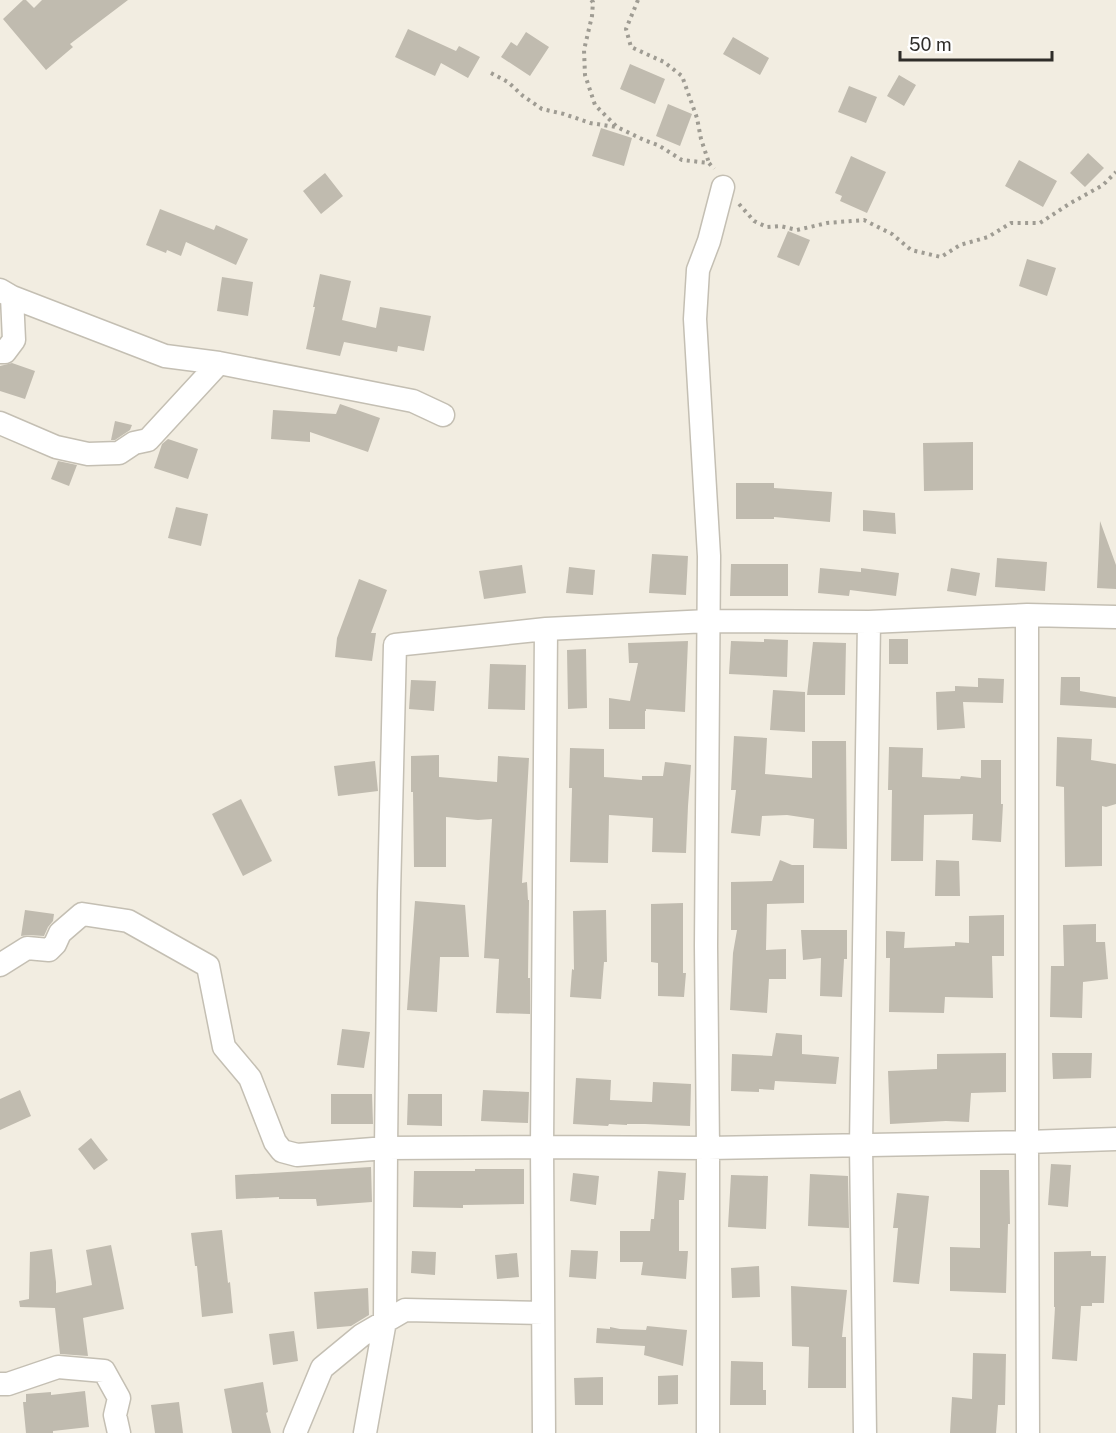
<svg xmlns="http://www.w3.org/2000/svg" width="1116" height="1433" font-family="'Public Sans',sans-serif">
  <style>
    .building { fill: #c0bbaf }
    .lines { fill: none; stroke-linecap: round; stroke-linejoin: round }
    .minor-casing { stroke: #c4bfb3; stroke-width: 25 }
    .path { stroke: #9f9c93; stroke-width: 4; stroke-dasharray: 3 4.5; stroke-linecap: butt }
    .minor { stroke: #fff; stroke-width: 22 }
  </style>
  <rect width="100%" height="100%" fill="#f2ede1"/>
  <path class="building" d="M 23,0 L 26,0 L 34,8 L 42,0 L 128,0 L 70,44 L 73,47 L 46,70 L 3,19 Z
    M 408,29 L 456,51 L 459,46 L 480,57 L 468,78 L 441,63 L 435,76 L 395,57 Z
    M 526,32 L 549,47 L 530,76 L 501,57 L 511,42 L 517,46 Z
    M 733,37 L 769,58 L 760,75 L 723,54 Z
    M 630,64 L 665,79 L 655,104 L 620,89 Z
    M 899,75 L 916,85 L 904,106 L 887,96 Z
    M 849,86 L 877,97 L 866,123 L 838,112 Z
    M 668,104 L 692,114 L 680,146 L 656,136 Z
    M 601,128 L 632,138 L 624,166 L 592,156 Z
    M 1088,153 L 1104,168 L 1085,187 L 1070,173 Z
    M 851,156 L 886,172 L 867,213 L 840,201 L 842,196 L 835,193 Z
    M 1019,160 L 1057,181 L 1043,207 L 1005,186 Z
    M 325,173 L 343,196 L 321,214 L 303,191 Z
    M 160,209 L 214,230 L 216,225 L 248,239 L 236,265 L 186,242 L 181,256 L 167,250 L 166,253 L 146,245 Z
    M 788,231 L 810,240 L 799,266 L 777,257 Z
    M 1027,259 L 1056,268 L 1047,296 L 1019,286 Z
    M 320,274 L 351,281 L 342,320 L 376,328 L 380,307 L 431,316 L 424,351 L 398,346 L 397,352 L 344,342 L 340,356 L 306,349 L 315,307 L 313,307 Z
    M 222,277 L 253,282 L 248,316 L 217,311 Z
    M 12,363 L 35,371 L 25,399 L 0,391 L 0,366 Z
    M 340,404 L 380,418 L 368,452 L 310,432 L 310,442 L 271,439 L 273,410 L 336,414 Z
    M 115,421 L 132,425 L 130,430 L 115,440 L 111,440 Z
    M 168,439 L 198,449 L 188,479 L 154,468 L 162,444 Z
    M 973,442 L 973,490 L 924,491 L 923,443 Z
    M 58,461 L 77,465 L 69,486 L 51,479 Z
    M 736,483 L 774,483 L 774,488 L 832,492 L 830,522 L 774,517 L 774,519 L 736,519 Z
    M 176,507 L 208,514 L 201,546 L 168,538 Z
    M 863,510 L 895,513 L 896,534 L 863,531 Z
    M 1100,521 L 1116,565 L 1116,589 L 1097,588 Z
    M 652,554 L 688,556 L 686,595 L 649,593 Z
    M 997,558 L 1047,562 L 1045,591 L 995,587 Z
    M 731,564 L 788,564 L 788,596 L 730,596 Z
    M 522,565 L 526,593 L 484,599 L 479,571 Z
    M 569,567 L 595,570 L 593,595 L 566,593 Z
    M 820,568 L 861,572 L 861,568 L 899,573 L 896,596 L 850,590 L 849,596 L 818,593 Z
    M 951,568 L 980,573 L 976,596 L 947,591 Z
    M 359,579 L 387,590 L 371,633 L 376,633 L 372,661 L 335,657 L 337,638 Z
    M 764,639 L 788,640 L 787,677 L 729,674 L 731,641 L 764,642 Z
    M 889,639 L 908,639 L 908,664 L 889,664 Z
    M 688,641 L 685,712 L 646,709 L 646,711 L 645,711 L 645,729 L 609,729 L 609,698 L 630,701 L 638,663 L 629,663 L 628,643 Z
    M 813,642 L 846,643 L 845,695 L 807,695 Z
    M 586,649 L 587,708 L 568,709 L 567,650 Z
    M 490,664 L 526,665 L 525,710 L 488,709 Z
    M 1061,677 L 1080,677 L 1080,691 L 1116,697 L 1116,708 L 1060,705 Z
    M 978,678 L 1004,679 L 1003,703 L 963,702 L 965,728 L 937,730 L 936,692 L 955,691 L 955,686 L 978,687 Z
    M 411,680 L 436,681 L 434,711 L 409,709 Z
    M 773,690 L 805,692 L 805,732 L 770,730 Z
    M 734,736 L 767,738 L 765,774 L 812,778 L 812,741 L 846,741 L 847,849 L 813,848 L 814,819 L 787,815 L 762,816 L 760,836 L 731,833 L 736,790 L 731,790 Z
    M 1057,737 L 1092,739 L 1091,760 L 1116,764 L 1116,804 L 1106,807 L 1102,806 L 1102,866 L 1065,867 L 1064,787 L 1056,786 Z
    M 889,747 L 923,748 L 922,777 L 960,779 L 961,776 L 981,778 L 981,760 L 1001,760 L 1001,804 L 1003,804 L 1001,842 L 972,840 L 973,814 L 924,815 L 923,861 L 891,861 L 892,790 L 888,790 Z
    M 570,748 L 604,749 L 604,777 L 642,780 L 642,776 L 663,776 L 665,762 L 691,765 L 688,806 L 686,853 L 652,852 L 653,818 L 609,815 L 608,863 L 570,862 L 572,788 L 569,788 Z
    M 439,755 L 439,777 L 497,782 L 498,756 L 529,758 L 522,883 L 527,882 L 528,900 L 529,900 L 528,978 L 530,978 L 530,1014 L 496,1013 L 499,959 L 484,958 L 492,819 L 478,820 L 446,817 L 446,867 L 414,867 L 413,792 L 411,792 L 411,756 Z
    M 375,761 L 378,791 L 338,796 L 334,766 Z
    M 241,799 L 272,861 L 243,876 L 212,814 Z
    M 780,860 L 792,865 L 804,865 L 804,903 L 767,904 L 766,950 L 786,949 L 786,979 L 769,979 L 767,1013 L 730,1010 L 733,953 L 737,930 L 731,930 L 731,882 L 772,881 Z
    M 936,860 L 959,861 L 960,896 L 935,896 Z
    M 415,901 L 465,905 L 469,957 L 440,957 L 437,1012 L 407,1010 Z
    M 683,903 L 683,973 L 686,973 L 684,997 L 658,996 L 658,963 L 651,962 L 651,904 Z
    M 25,910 L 54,914 L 53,921 L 48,927 L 44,936 L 28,935 L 21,936 Z
    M 606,910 L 607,962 L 604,962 L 601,999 L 570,997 L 572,969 L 574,970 L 573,911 Z
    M 1004,915 L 1004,956 L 992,956 L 993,998 L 945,997 L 944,1013 L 889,1012 L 890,958 L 886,958 L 886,931 L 905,932 L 904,948 L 955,946 L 955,942 L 969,943 L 969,916 Z
    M 1096,924 L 1096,942 L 1105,942 L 1108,979 L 1083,982 L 1082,1018 L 1050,1017 L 1051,966 L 1064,966 L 1063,925 Z
    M 801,930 L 847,930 L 847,959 L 844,959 L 842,997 L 820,996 L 821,958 L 803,960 Z
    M 342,1029 L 370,1032 L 364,1068 L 337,1065 Z
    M 776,1033 L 802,1035 L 802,1054 L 839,1057 L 836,1084 L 775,1081 L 774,1090 L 759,1089 L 759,1092 L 731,1091 L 732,1054 L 772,1056 Z
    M 1006,1053 L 1006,1092 L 971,1093 L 969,1122 L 946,1121 L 890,1124 L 888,1071 L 937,1069 L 937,1054 Z
    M 1052,1053 L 1092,1053 L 1091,1078 L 1053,1079 Z
    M 576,1078 L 611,1080 L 610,1100 L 652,1102 L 653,1082 L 691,1084 L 690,1126 L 645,1124 L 627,1124 L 627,1125 L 609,1124 L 608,1126 L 573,1124 Z
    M 20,1090 L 31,1116 L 0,1130 L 0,1099 Z
    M 483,1090 L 529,1092 L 528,1123 L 481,1121 Z
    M 331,1094 L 372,1094 L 373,1124 L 331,1124 Z
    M 408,1094 L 442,1094 L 442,1126 L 407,1125 Z
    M 91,1138 L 108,1160 L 94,1170 L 78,1149 Z
    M 1051,1164 L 1071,1165 L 1068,1207 L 1048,1205 Z
    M 371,1167 L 372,1202 L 317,1206 L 316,1199 L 279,1199 L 279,1197 L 236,1199 L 235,1175 Z
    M 475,1169 L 524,1169 L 524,1204 L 463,1205 L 463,1208 L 413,1207 L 414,1171 L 475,1171 Z
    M 980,1170 L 1009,1170 L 1010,1224 L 1008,1224 L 1006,1293 L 950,1291 L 950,1247 L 980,1248 Z
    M 658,1171 L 686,1173 L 684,1200 L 679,1200 L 679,1251 L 688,1251 L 686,1279 L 641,1275 L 643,1262 L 620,1262 L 620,1231 L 650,1231 L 651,1219 L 654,1219 Z
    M 573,1173 L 599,1176 L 596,1205 L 570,1201 Z
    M 810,1174 L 848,1176 L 849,1228 L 808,1226 Z
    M 731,1175 L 768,1176 L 766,1229 L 728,1227 Z
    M 897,1193 L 929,1196 L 919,1284 L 893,1282 L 898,1228 L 893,1228 Z
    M 222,1230 L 228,1283 L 230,1282 L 233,1313 L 202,1317 L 197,1266 L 195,1266 L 191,1233 Z
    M 111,1245 L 124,1309 L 83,1318 L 88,1356 L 60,1354 L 55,1308 L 20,1307 L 19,1301 L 29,1299 L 30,1252 L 52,1249 L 56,1282 L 56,1293 L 92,1285 L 86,1250 Z
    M 571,1250 L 598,1251 L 596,1279 L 569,1277 Z
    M 412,1251 L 436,1252 L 435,1275 L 411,1273 Z
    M 1091,1251 L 1091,1256 L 1106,1256 L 1104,1303 L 1092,1303 L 1092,1306 L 1081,1306 L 1077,1361 L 1052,1359 L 1055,1307 L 1054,1307 L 1054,1252 Z
    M 517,1253 L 519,1277 L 497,1279 L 495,1255 Z
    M 759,1266 L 760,1297 L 732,1298 L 731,1268 Z
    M 791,1286 L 847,1290 L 842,1337 L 846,1337 L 846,1388 L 808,1388 L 809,1347 L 792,1346 Z
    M 368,1288 L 369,1315 L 351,1326 L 317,1329 L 314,1292 Z
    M 647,1326 L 687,1330 L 683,1366 L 644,1355 L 645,1346 L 596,1343 L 597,1328 L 610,1329 L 610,1327 L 620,1329 L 646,1330 Z
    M 294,1331 L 298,1361 L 273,1365 L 269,1334 Z
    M 973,1353 L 1006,1354 L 1005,1405 L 998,1405 L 996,1433 L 950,1433 L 952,1397 L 972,1399 Z
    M 731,1361 L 763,1362 L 763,1390 L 766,1390 L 766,1405 L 730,1405 Z
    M 678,1375 L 678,1404 L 658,1405 L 658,1376 Z
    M 603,1377 L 603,1405 L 575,1405 L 574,1378 Z
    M 263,1382 L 268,1412 L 266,1413 L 271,1433 L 232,1433 L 224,1389 Z
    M 85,1391 L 89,1427 L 53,1431 L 53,1433 L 26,1433 L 23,1402 L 26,1402 L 26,1394 L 51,1392 L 51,1395 Z
    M 179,1402 L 183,1433 L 155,1433 L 151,1405 Z"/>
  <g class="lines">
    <g class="minor-casing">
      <path id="minor" d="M 723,187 L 709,241 L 698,270 L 695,319 L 709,556 L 706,946 L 708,1148 L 1027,1142 L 1028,1433
        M 0,290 L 12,297 L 165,356 L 219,363 L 413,401 L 443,415
        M 0,352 L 5,352 L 14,340 L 12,297
        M 0,423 L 56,447 L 88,454 L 119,453 L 134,443 L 148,440 L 219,363
        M 1027,615 L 1027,1142 L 1116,1139
        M 0,965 L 27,948 L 49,950 L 55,944 L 60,933 L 82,914 L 128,921 L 208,966 L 224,1047 L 250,1078 L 275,1142 L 282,1151 L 297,1155 L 386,1148 L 385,1321 L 365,1433
        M 0,1384 L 8,1384 L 58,1367 L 104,1371 L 119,1398 L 115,1415 L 119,1433
        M 295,1433 L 322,1368 L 362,1335 L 405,1310 L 543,1313
        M 544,1433 L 542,1147 L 546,629
        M 708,1433 L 708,1148 L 542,1147 L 386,1148 L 389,894 L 395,645 L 546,629 L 708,621 L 869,622 L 1027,615 L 1116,617
        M 865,1433 L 861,1145 L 869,622"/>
    </g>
    <path class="path" d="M 591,0 L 593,2 L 592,16 L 584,50 L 585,75 L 595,105 L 617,127 L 644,140 L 658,145 L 682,160 L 709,163 L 714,169
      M 638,0 L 626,29 L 631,47 L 664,62 L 682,76 L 697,118 L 701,139 L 709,163
      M 491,73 L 508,82 L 523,96 L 542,109 L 564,114 L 590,123 L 616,127
      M 739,204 L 754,221 L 767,227 L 780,226 L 797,230 L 827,223 L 864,220 L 892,234 L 911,250 L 941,257 L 960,245 L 988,237 L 1011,223 L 1040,223 L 1069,204 L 1103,185 L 1116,172"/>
    <use href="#minor" class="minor"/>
  </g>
  <path d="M900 51v9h152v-9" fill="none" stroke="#2f2d29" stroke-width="3"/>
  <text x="909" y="51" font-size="18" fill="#2f2d29" stroke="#ffffff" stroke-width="4.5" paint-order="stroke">50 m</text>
</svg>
